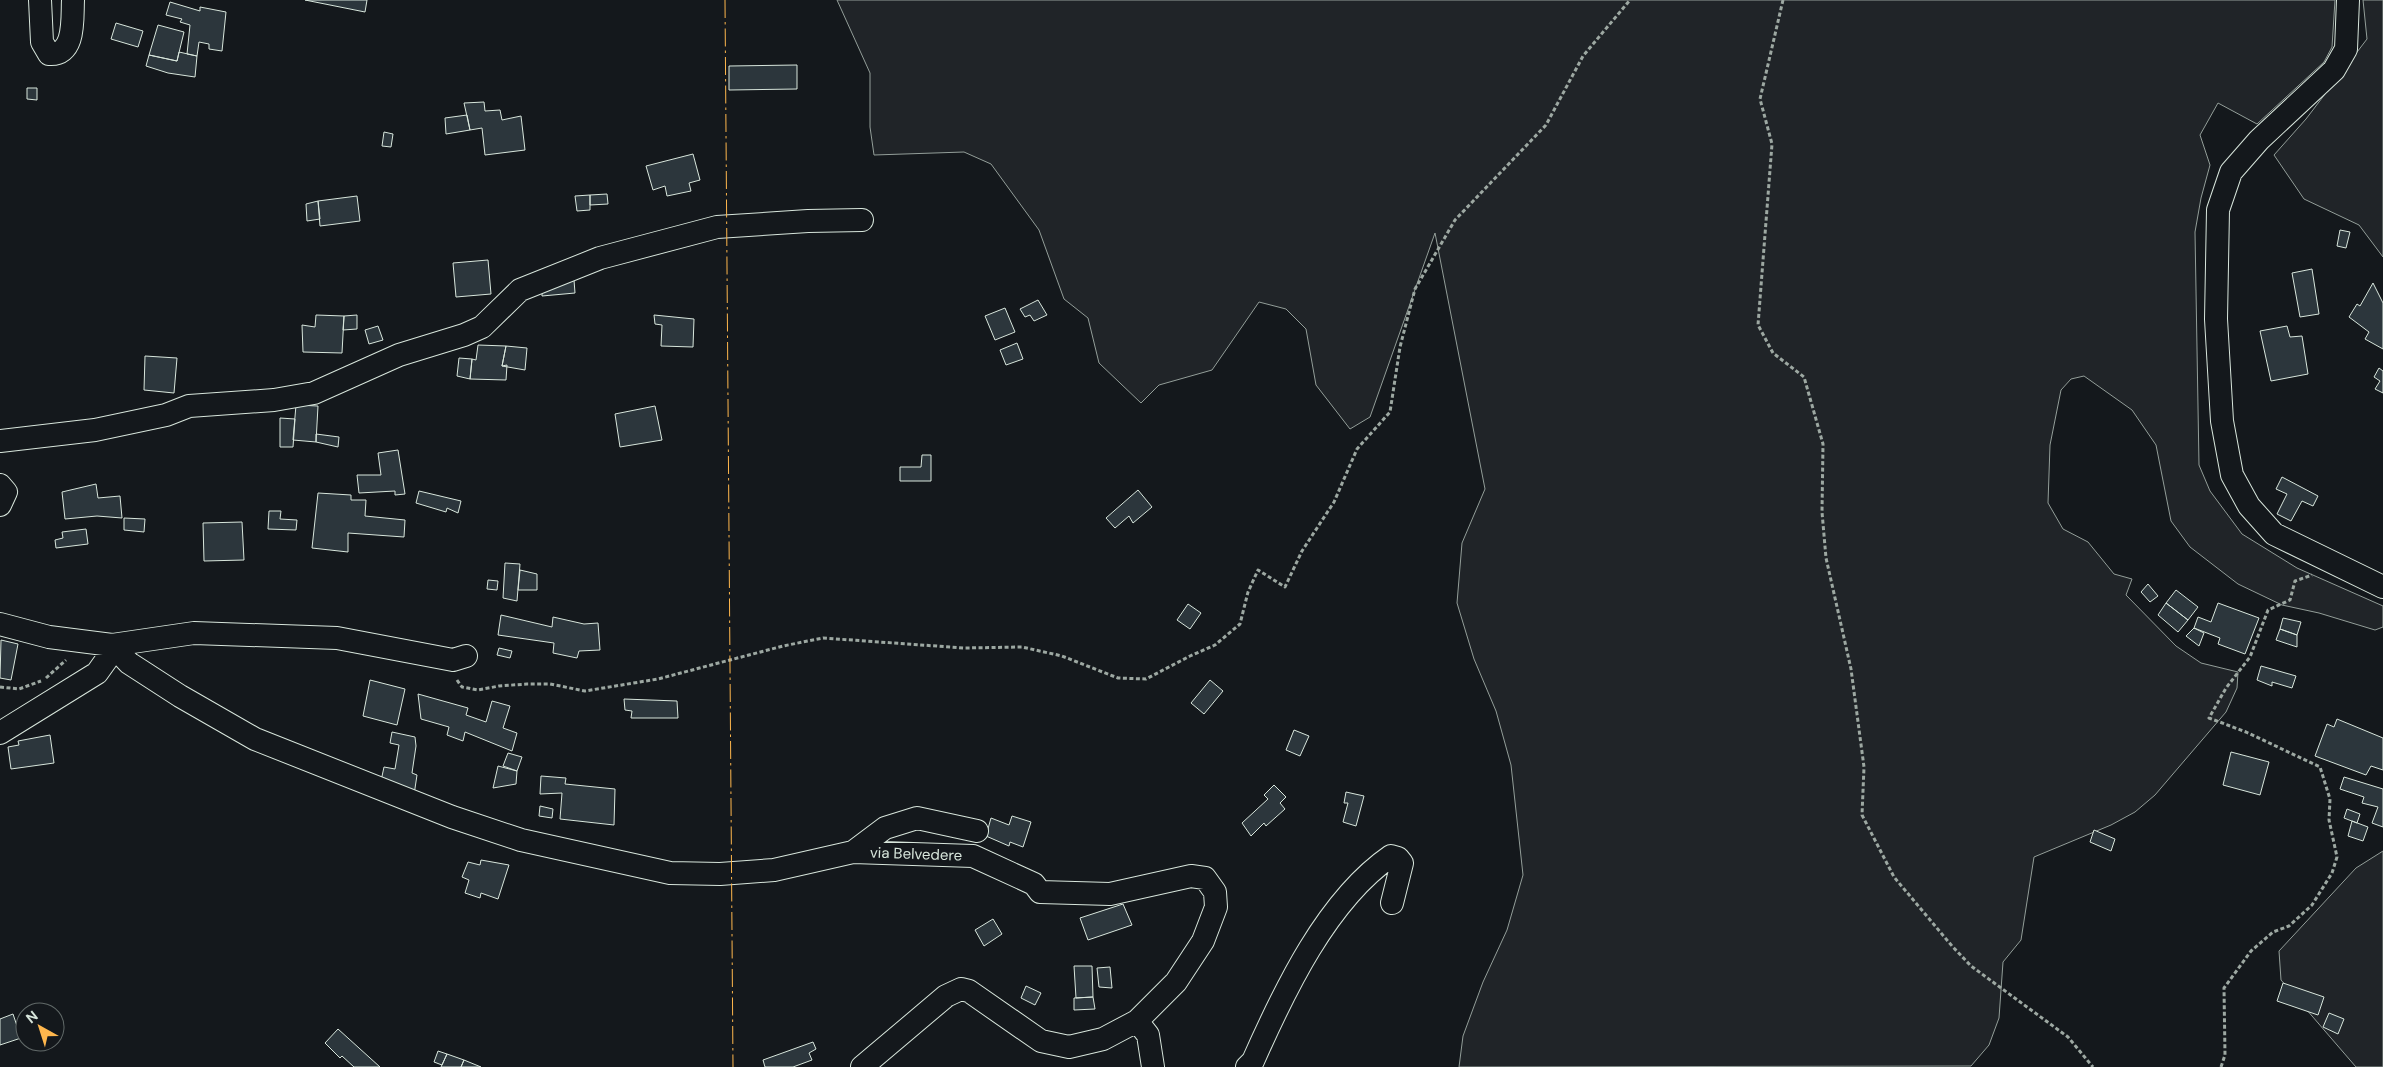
<svg xmlns="http://www.w3.org/2000/svg" width="2383" height="1067" font-family="'DM Sans',sans-serif">
  <style>
    .green { fill: #202428; stroke: #939e99 }
    .building { fill: #2c363c; stroke: #d8e6dc }
    .lines { fill: none; stroke-linecap: round; stroke-linejoin: round }
    .minor-casing { stroke: #d8e6dc; stroke-width: 24 }
    .path { stroke: #9da8a2; stroke-width: 3; stroke-dasharray: 4 2.5; stroke-linecap: butt }
    .minor { stroke: #14181c; stroke-width: 22 }
    .power { stroke: #ffb74d; stroke-width: 1; stroke-dasharray: 18 4 2.5 4; stroke-linecap: butt }
    .labels { text-anchor: middle; stroke-width: 4; stroke-linejoin: round; paint-order: stroke }
    .street-label { font-size: 15px; fill: #d8e6dc; stroke: #14181c }
  </style>
  <rect width="100%" height="100%" fill="#14181c"/>
  <path class="green" d="M 837,0 L 2335,0 L 2332,47 L 2324,62 L 2257,124 L 2218,103 L 2200,135 L 2210,165 L 2201,198 L 2195,232 L 2199,465 L 2210,491 L 2242,534 L 2297,568 L 2383,606 L 2383,627 L 2375,630 L 2319,613 L 2282,605 L 2238,584 L 2190,547 L 2171,521 L 2156,445 L 2132,410 L 2084,376 L 2071,379 L 2061,390 L 2050,445 L 2048,503 L 2063,529 L 2088,542 L 2114,574 L 2132,579 L 2126,595 L 2176,646 L 2201,663 L 2238,672 L 2237,688 L 2226,712 L 2155,795 L 2135,812 L 2111,825 L 2034,857 L 2021,940 L 2003,962 L 1999,1018 L 1989,1045 L 1971,1066 L 1459,1067 L 1463,1036 L 1483,982 L 1507,930 L 1523,875 L 1511,765 L 1496,711 L 1474,659 L 1457,603 L 1462,543 L 1485,489 L 1435,233 L 1370,417 L 1350,429 L 1316,385 L 1306,329 L 1286,309 L 1259,302 L 1212,370 L 1159,385 L 1141,403 L 1099,363 L 1088,318 L 1064,299 L 1039,230 L 991,164 L 964,152 L 874,155 L 870,127 L 870,73 Z
    M 2363,0 L 2383,0 L 2383,257 L 2359,225 L 2304,199 L 2274,155 L 2306,119 L 2367,39 Z
    M 2383,851 L 2383,1067 L 2356,1067 L 2281,980 L 2279,951 L 2356,868 Z"/>
  <path class="building" d="M 305,0 L 367,0 L 365,12 Z
    M 170,2 L 200,11 L 200,7 L 226,12 L 222,51 L 209,49 L 209,44 L 199,42 L 197,56 L 187,54 L 190,25 L 180,22 L 182,19 L 166,15 Z
    M 116,23 L 143,31 L 138,47 L 111,39 Z
    M 158,25 L 184,32 L 177,61 L 149,55 Z
    M 179,52 L 197,56 L 195,77 L 168,73 L 146,66 L 149,55 L 177,61 Z
    M 797,65 L 797,89 L 729,90 L 729,66 Z
    M 27,88 L 37,88 L 37,100 L 27,99 Z
    M 484,102 L 485,111 L 500,110 L 502,120 L 521,116 L 525,150 L 485,155 L 482,128 L 470,130 L 464,103 Z
    M 467,115 L 470,130 L 446,134 L 445,118 Z
    M 384,132 L 393,134 L 391,147 L 382,146 Z
    M 693,154 L 700,180 L 689,183 L 691,191 L 667,196 L 665,186 L 653,190 L 646,166 Z
    M 607,194 L 608,204 L 590,205 L 590,195 Z
    M 590,195 L 590,210 L 577,211 L 575,196 Z
    M 357,196 L 360,221 L 320,226 L 318,201 Z
    M 318,201 L 320,219 L 307,221 L 306,204 Z
    M 2340,230 L 2350,232 L 2346,248 L 2337,246 Z
    M 488,260 L 491,294 L 456,297 L 453,263 Z
    M 2312,269 L 2319,314 L 2300,317 L 2292,273 Z
    M 574,280 L 575,293 L 542,296 L 542,289 Z
    M 2373,283 L 2383,303 L 2383,349 L 2365,339 L 2369,332 L 2349,317 L 2357,304 L 2360,306 Z
    M 1038,300 L 1047,315 L 1034,321 L 1030,315 L 1025,317 L 1020,309 Z
    M 1005,308 L 1015,332 L 995,340 L 985,316 Z
    M 316,315 L 344,316 L 342,353 L 303,352 L 302,325 L 315,327 Z
    M 357,315 L 357,329 L 343,330 L 344,316 Z
    M 654,315 L 694,319 L 693,347 L 661,346 L 662,325 L 655,324 Z
    M 378,326 L 383,340 L 369,344 L 365,330 Z
    M 2287,326 L 2290,337 L 2302,336 L 2308,374 L 2271,381 L 2260,331 Z
    M 1017,343 L 1023,359 L 1006,365 L 1000,350 Z
    M 478,345 L 506,346 L 502,366 L 507,365 L 506,380 L 470,379 L 472,359 L 476,360 Z
    M 506,346 L 527,348 L 525,370 L 502,366 Z
    M 145,356 L 177,358 L 174,393 L 144,390 Z
    M 459,358 L 472,359 L 470,379 L 457,376 Z
    M 2379,368 L 2383,371 L 2383,393 L 2375,389 L 2380,381 L 2374,377 Z
    M 296,405 L 318,406 L 316,442 L 293,440 Z
    M 655,406 L 662,440 L 620,447 L 615,414 Z
    M 280,418 L 295,419 L 293,447 L 280,447 Z
    M 316,434 L 339,437 L 338,447 L 316,442 Z
    M 398,450 L 405,494 L 395,495 L 395,491 L 359,493 L 357,475 L 381,475 L 378,453 Z
    M 922,455 L 931,455 L 931,481 L 900,481 L 900,467 L 921,467 Z
    M 2282,477 L 2318,496 L 2313,506 L 2302,501 L 2291,521 L 2277,514 L 2287,494 L 2276,489 Z
    M 96,484 L 98,498 L 120,496 L 122,518 L 97,516 L 65,519 L 62,492 Z
    M 1138,490 L 1152,507 L 1133,523 L 1129,516 L 1115,528 L 1106,518 Z
    M 419,491 L 461,501 L 458,513 L 447,508 L 446,512 L 416,503 Z
    M 318,493 L 351,495 L 351,500 L 366,500 L 365,516 L 405,520 L 404,537 L 348,533 L 348,552 L 312,548 Z
    M 269,511 L 281,511 L 280,519 L 297,520 L 296,530 L 268,529 Z
    M 124,518 L 145,519 L 144,532 L 124,530 Z
    M 242,522 L 244,560 L 204,561 L 203,523 Z
    M 86,529 L 88,544 L 56,548 L 55,540 L 63,538 L 62,532 Z
    M 505,563 L 520,564 L 517,601 L 503,598 Z
    M 520,570 L 537,574 L 537,590 L 518,590 Z
    M 488,580 L 498,581 L 497,590 L 487,589 Z
    M 2148,584 L 2158,596 L 2150,602 L 2141,592 Z
    M 2176,590 L 2198,607 L 2188,620 L 2166,603 Z
    M 2166,603 L 2188,620 L 2178,632 L 2158,615 Z
    M 2218,603 L 2259,618 L 2245,654 L 2218,644 L 2220,638 L 2194,628 L 2198,617 L 2211,622 Z
    M 1188,604 L 1201,613 L 1190,629 L 1177,620 Z
    M 501,615 L 552,627 L 553,617 L 584,624 L 598,623 L 600,650 L 579,651 L 577,658 L 553,653 L 554,643 L 498,635 Z
    M 2283,618 L 2301,622 L 2297,635 L 2280,629 Z
    M 2194,628 L 2204,633 L 2199,646 L 2186,636 Z
    M 2280,629 L 2297,635 L 2297,647 L 2276,640 Z
    M 1,640 L 18,644 L 11,680 L 0,678 Z
    M 499,648 L 512,651 L 510,658 L 497,655 Z
    M 2261,666 L 2296,676 L 2292,688 L 2272,682 L 2272,686 L 2257,680 Z
    M 370,680 L 405,689 L 397,725 L 363,716 Z
    M 1210,680 L 1223,691 L 1204,714 L 1191,703 Z
    M 418,694 L 468,708 L 466,715 L 486,722 L 492,701 L 510,706 L 503,728 L 517,733 L 512,751 L 465,732 L 463,741 L 447,735 L 449,727 L 421,719 Z
    M 624,699 L 677,701 L 678,718 L 631,718 L 632,711 L 625,710 Z
    M 2337,719 L 2383,738 L 2383,770 L 2371,766 L 2366,775 L 2315,756 L 2327,724 L 2334,727 Z
    M 1294,730 L 1309,736 L 1300,756 L 1286,750 Z
    M 392,732 L 415,737 L 416,746 L 412,773 L 417,775 L 414,795 L 381,781 L 384,767 L 395,769 L 399,745 L 390,743 Z
    M 50,735 L 54,763 L 11,769 L 8,747 L 19,745 L 18,741 Z
    M 2231,752 L 2269,762 L 2260,795 L 2223,785 Z
    M 508,753 L 522,757 L 517,771 L 503,766 Z
    M 498,766 L 517,771 L 516,784 L 493,788 Z
    M 541,776 L 566,778 L 565,784 L 615,789 L 614,825 L 560,819 L 562,793 L 540,794 Z
    M 2344,777 L 2383,789 L 2383,827 L 2372,823 L 2378,807 L 2362,803 L 2364,797 L 2340,789 Z
    M 1274,785 L 1286,797 L 1280,803 L 1285,809 L 1266,826 L 1264,823 L 1251,836 L 1242,823 L 1268,799 L 1264,795 Z
    M 1346,792 L 1364,796 L 1356,826 L 1343,822 L 1348,803 L 1344,803 Z
    M 540,806 L 553,809 L 552,818 L 539,816 Z
    M 2347,809 L 2360,814 L 2357,823 L 2344,818 Z
    M 1012,816 L 1031,822 L 1023,847 L 1010,842 L 1009,846 L 986,836 L 991,818 L 1009,825 Z
    M 2352,821 L 2368,827 L 2363,841 L 2348,836 Z
    M 2094,830 L 2115,839 L 2111,851 L 2090,842 Z
    M 481,860 L 509,865 L 498,899 L 481,893 L 480,898 L 465,893 L 469,880 L 462,877 L 468,862 L 480,865 Z
    M 1123,904 L 1132,925 L 1088,940 L 1080,918 Z
    M 993,919 L 1002,934 L 984,946 L 975,930 Z
    M 1074,966 L 1092,966 L 1093,997 L 1076,998 Z
    M 1110,967 L 1112,988 L 1099,987 L 1097,968 Z
    M 2283,983 L 2324,997 L 2318,1015 L 2277,1001 Z
    M 1026,986 L 1041,993 L 1035,1005 L 1021,998 Z
    M 1093,997 L 1095,1009 L 1074,1010 L 1074,998 Z
    M 2329,1013 L 2344,1019 L 2338,1034 L 2323,1027 Z
    M 13,1014 L 21,1038 L 0,1045 L 0,1019 Z
    M 338,1029 L 380,1067 L 354,1067 L 342,1056 L 340,1058 L 325,1043 Z
    M 813,1042 L 816,1049 L 809,1053 L 812,1060 L 793,1067 L 765,1067 L 763,1060 Z
    M 438,1051 L 447,1054 L 442,1065 L 434,1062 Z
    M 447,1054 L 464,1060 L 461,1067 L 441,1067 Z
    M 464,1060 L 481,1067 L 461,1067 Z"/>
  <g class="lines">
    <g class="minor-casing">
      <path id="minor" d="M 40,0 L 42,42 L 49,54 C 76,56 72,18 73,0
        M 2348,0 L 2346,49 L 2334,70 L 2259,140 L 2231,172 L 2218,210 L 2216,319 L 2222,421 L 2232,475 L 2249,506 L 2274,534 L 2383,587
        M 0,441 L 95,430 L 166,415 L 189,406 L 274,400 L 314,393 L 399,355 L 464,335 L 482,327 L 520,290 L 600,258 L 717,227 L 808,221 L 862,220
        M 0,485 L 6,492 L 0,505
        M 0,624 L 49,637 L 112,645 L 194,633 L 337,638 L 453,660 L 466,656
        M 0,733 L 97,673 L 107,659 L 112,645 L 129,663 L 180,696 L 255,739 L 452,817 L 521,840 L 670,873 L 720,874 L 774,870 L 853,852 L 885,828 L 917,818 L 977,831
        M 853,852 L 973,856 L 1034,884 L 1040,892 L 1110,894 L 1191,876 L 1205,878 L 1215,892 L 1216,907 L 1203,941 L 1176,982 L 1137,1021 L 1103,1039 L 1069,1047 L 1041,1041 L 969,991 L 961,989 L 946,996 L 862,1067
        M 1137,1021 L 1148,1035 L 1153,1067
        M 1247,1067 L 1253,1061 C 1284,991 1327,900 1391,856 L 1398,858 L 1402,863 L 1392,903"/>
    </g>
    <path class="path" d="M 1783,0 L 1760,99 L 1772,144 L 1758,325 L 1773,353 L 1804,377 L 1823,444 L 1822,512 L 1826,558 L 1851,669 L 1864,767 L 1862,815 L 1894,877 L 1952,946 L 1971,966 L 2068,1037 L 2093,1067
      M 46,678 L 66,660
      M 457,680 L 462,687 L 478,690 L 499,686 L 527,684 L 550,684 L 585,691 L 658,679 L 783,646 L 823,638 L 964,648 L 1022,647 L 1062,656 L 1118,678 L 1146,679 L 1190,656 L 1215,645 L 1240,624 L 1248,592 L 1258,570 L 1285,587 L 1302,551 L 1334,502 L 1357,449 L 1390,412 L 1400,347 L 1415,289 L 1455,220 L 1546,125 L 1583,56 L 1630,0
      M 0,687 L 19,689 L 41,681
      M 2221,1067 L 2225,1055 L 2224,988 L 2251,951 L 2273,932 L 2289,926 L 2312,905 L 2332,873 L 2337,857 L 2329,820 L 2330,799 L 2320,767 L 2246,732 L 2209,718 L 2226,688 L 2250,657 L 2268,610 L 2290,600 L 2295,581 L 2312,575"/>
    <use href="#minor" class="minor"/>
    <path class="power" d="M 725,0 L 733,1067"/>
  </g>
  <g class="labels">
    <g class="street-label">
      <text transform="translate(916 854) rotate(2)" y="5">via Belvedere</text>
    </g>
  </g>
  <g transform="translate(40 1027) rotate(321)"><circle r="24" fill="#14181c" stroke="#626a69"/>
  <path d="M0-4L9 19L0 12L-9 19Z" fill="#ffb74d"/>
  <text y="-8" font-size="14" font-weight="bold" text-anchor="middle" fill="#d8e6dc">N</text>
  </g>
</svg>
